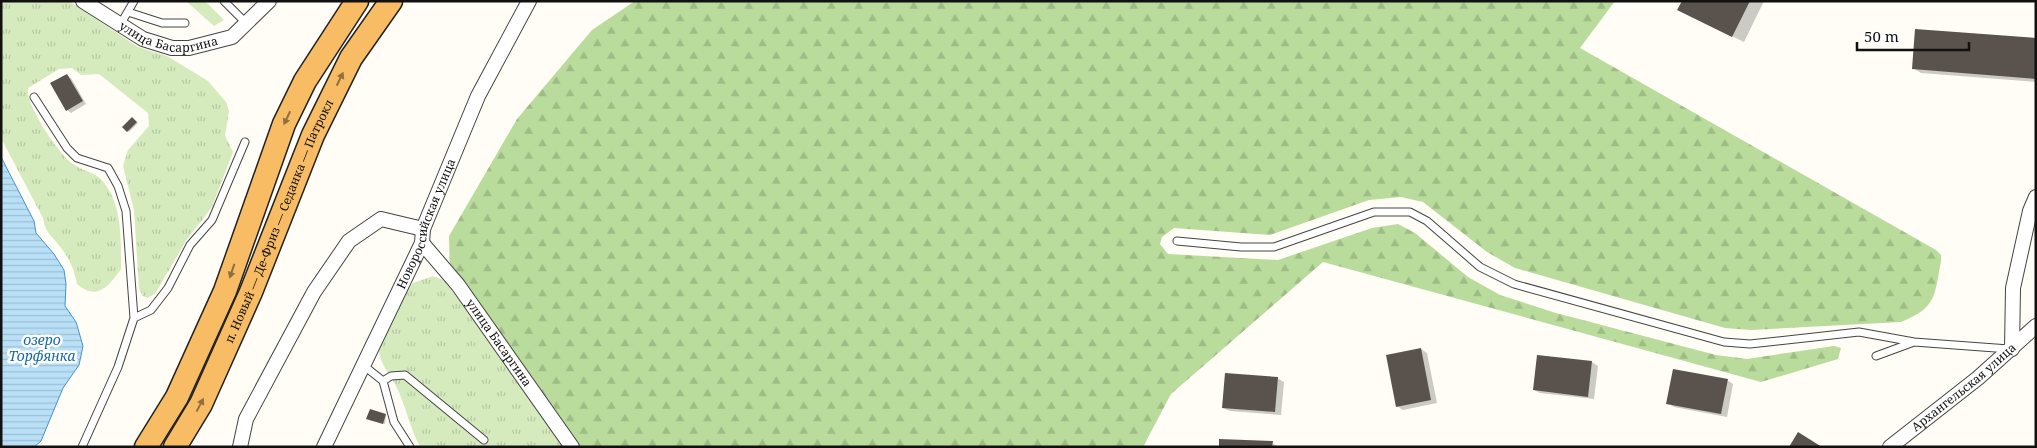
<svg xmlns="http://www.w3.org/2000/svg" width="2037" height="448" font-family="'Noto Serif',serif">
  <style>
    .grass { fill: url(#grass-tufts) }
    .forest { fill: url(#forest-firs) }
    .water { fill: url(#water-rules); stroke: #3f96cf }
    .shadow { fill: #0003 }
    .building { fill: #5a524d }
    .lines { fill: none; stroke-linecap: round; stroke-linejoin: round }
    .service-casing { stroke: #444; stroke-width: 9 }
    .minor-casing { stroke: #444; stroke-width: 16 }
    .trunk-casing { stroke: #222; stroke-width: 25 }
    .service { stroke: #fff; stroke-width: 7 }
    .minor { stroke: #fff; stroke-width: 14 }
    .trunk { stroke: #f7bc64; stroke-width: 22 }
    .oneway { fill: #906f3f }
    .labels { text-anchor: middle; stroke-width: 5; stroke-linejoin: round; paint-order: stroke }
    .street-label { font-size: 12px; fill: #111; stroke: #fff }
    .water-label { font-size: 14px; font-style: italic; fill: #1768a6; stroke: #fff }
  </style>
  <defs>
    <pattern id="grass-tufts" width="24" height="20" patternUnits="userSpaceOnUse" patternTransform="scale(1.25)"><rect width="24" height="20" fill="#d5ebbd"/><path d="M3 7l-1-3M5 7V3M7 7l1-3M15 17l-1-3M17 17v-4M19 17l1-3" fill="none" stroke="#b6c8a1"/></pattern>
    <pattern id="forest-firs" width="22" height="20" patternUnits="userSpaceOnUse" patternTransform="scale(1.25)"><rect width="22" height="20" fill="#b9dc9c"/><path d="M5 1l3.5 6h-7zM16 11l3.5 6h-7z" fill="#9ebc85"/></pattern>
    <pattern id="water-rules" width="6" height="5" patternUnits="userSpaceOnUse" patternTransform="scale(1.25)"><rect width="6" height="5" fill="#b9e0f7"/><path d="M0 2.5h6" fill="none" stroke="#9ebfd3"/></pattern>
  </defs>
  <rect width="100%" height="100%" fill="#fffdf5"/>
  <path class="grass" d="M 1,1 L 69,1 L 138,47 L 167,56 L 195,73 L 208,81 L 226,102 L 229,111 L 225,136 L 233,152 L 212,207 L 186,241 L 155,294 L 147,298 L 143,296 L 139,289 L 134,210 L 123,166 L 128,150 L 149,126 L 148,113 L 99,74 L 81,75 L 72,68 L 59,69 L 28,88 C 24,103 60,156 73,164 C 90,175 97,170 109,190 C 122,212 121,244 121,269 C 108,287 97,301 77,284 C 74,270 70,259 61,248 C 52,235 46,235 43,218 L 1,138 Z
    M 186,1 L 205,1 L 224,20 L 214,26 Z
    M 433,276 L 443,280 L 463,304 L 563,447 L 420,447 C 410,428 406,407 397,388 C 390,373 378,363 379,346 L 402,297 L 413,283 Z"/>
  <path class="forest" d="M 635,1 L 1615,1 L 1580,48 L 1936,250 L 1941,255 L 1941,261 C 1934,297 1937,307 1901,322 L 1751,330 L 1725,328 L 1515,268 L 1487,252 L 1423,202 L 1401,197 L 1369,200 L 1270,235 L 1174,228 L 1162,237 L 1160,244 L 1168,254 L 1278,260 L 1372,228 L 1398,224 L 1415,233 L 1468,277 L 1500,295 L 1556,313 L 1716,355 L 1747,359 L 1834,346 L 1841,348 L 1838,359 L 1761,382 L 1323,262 L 1171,394 L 1143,447 L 568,447 L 450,278 L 449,236 L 517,119 L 592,30 Z"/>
  <path class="water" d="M 1,157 L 34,221 L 36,233 L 54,254 L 64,270 L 66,284 L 65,306 L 76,322 L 83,346 L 79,365 L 63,388 L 41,441 L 34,447 L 1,447 Z"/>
  <path class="shadow" d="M 1683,1 L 1764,1 L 1744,42 L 1690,16 Z
    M 2036,39 L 2036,82 L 1921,73 L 1913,68 Z
    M 67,75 L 71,78 L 86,104 L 71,113 L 67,110 Z
    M 134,120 L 138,123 L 129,132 L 128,131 Z
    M 1421,349 L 1427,353 L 1437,403 L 1403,410 L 1397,406 Z
    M 1592,362 L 1598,366 L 1594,399 L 1540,393 L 1534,390 Z
    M 1277,378 L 1284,382 L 1281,415 L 1230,411 L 1223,408 Z
    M 1727,380 L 1733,384 L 1727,417 L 1674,407 L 1668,403 Z
    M 386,415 L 385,424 L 369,420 Z
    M 1272,443 L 1279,447 L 1220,447 Z"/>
  <path class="building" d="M 1682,1 L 1750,1 L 1732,37 L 1677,10 Z
    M 1915,29 L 2036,38 L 2036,79 L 1912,69 Z
    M 67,74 L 83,101 L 66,111 L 50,83 Z
    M 132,117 L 137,122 L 127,132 L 122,127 Z
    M 1421,348 L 1431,400 L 1396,407 L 1386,355 Z
    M 1537,355 L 1592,361 L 1588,397 L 1533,390 Z
    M 1673,369 L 1728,379 L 1721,414 L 1666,404 Z
    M 1225,373 L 1278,377 L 1275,412 L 1222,408 Z
    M 370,409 L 386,414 L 383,424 L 366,419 Z
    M 1798,432 L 1822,447 L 1789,447 Z
    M 1219,439 L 1273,441 L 1272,447 L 1219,447 Z"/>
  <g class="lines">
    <g class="service-casing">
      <path id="service" d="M 224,1 L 247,24
        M 128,12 L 162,23 L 185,23
        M 120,25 L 134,1
        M 34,97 L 67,148 L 77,158 L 108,168 L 118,186 L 126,211 L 134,318 L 118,367 L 82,447
        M 1177,241 L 1241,247 L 1274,247 L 1374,212 L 1410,212 L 1427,221 L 1480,267 L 1514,284 L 1724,342 L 1750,344 L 1859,332 L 1914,342
        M 134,318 L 151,310 L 168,288 L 190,245 L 212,220 L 245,142
        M 1876,356 L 1914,342 L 2009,349
        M 363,365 L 383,381 L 394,422 L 410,447
        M 383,381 L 391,376 L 405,375 L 484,440"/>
    </g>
    <g class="minor-casing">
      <g id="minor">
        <path id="s1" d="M 83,1 L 143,39 L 172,48 L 189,48 L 232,37 L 269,1"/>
        <path id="s2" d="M 422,243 L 458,285 L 572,447"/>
        <path d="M 2012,349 L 2013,288 L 2030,211 L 2036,197"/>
        <path d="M 240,447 L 246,419 L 314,292 L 349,241 L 381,219 L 423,229"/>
        <path id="s3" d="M 324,447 L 422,243 L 423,229 L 478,96 L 529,1"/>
        <path id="s4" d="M 1890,447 L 1978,378 L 2036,326"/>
      </g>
    </g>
    <g class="trunk-casing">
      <g id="trunk">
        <path d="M 146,447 L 177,397 L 225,291 L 284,124 L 305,81 L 357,1"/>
        <path id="s5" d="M 175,447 L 201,404 L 251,292 L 313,135 L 351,58 L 391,1"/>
      </g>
    </g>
    <use href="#service" class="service"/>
    <use href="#minor" class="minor"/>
    <use href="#trunk" class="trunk"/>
  </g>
  <defs><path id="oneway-solid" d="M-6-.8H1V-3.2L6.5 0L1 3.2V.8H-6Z" transform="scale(1.25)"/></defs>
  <g class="oneway">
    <use href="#oneway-solid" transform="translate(340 79) rotate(-64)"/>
    <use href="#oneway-solid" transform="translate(287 118) rotate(115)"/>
    <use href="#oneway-solid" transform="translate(232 271) rotate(109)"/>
    <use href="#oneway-solid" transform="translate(200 405) rotate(-62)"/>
  </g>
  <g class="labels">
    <g class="street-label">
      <text dy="4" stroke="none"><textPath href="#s1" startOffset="96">улица Басаргина</textPath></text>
      <text dy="4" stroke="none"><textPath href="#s5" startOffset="249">п. Новый — Де-Фриз — Седанка — Патрокл</textPath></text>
      <text dy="4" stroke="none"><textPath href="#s3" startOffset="246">Новороссийская улица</textPath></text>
      <text dy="4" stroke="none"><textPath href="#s2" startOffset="126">улица Басаргина</textPath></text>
      <text dy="4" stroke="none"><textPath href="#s4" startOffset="95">Архангельская улица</textPath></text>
    </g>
    <g class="water-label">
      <text x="42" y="345">озеро<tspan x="42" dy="16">Торфянка</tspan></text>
    </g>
  </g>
  <rect width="2037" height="448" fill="none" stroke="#111111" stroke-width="5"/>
  <path d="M1857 42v8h112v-8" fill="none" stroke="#111111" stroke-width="2.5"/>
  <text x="1864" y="42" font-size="15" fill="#111111" stroke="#ffffff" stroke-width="4" paint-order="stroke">50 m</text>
</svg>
